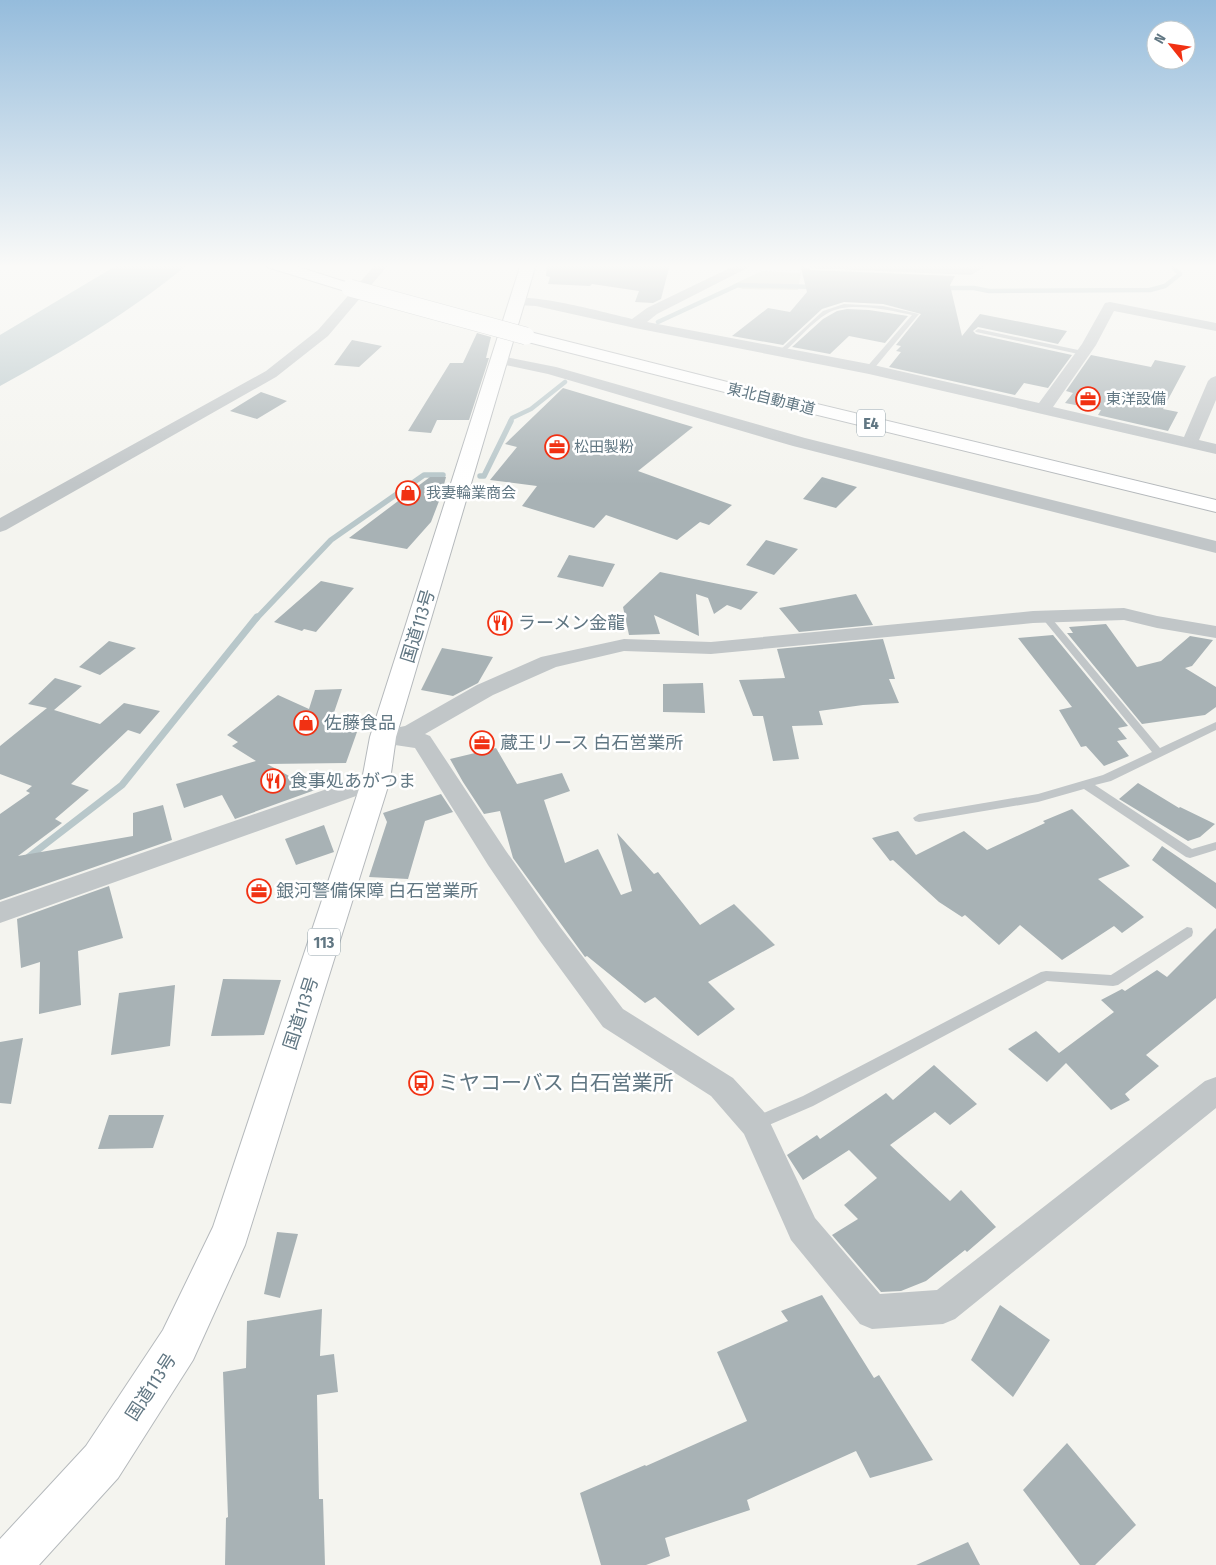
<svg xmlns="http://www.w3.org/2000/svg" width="1216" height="1565" font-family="'Fira Sans Condensed','Noto Sans JP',sans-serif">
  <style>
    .green { fill: #d6dcd0 }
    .water { fill: #b8c7ca }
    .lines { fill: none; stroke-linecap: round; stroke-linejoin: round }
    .stream-far2 { stroke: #b8c7ca; stroke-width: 4.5 }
    .stream-far1 { stroke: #b8c7ca; stroke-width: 5.5 }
    .stream { stroke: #b8c7ca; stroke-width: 7 }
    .building { fill: #a8b2b5 }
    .highway-casing { stroke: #b5b9bc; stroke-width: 2 }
    .lane { fill: #c1c6c8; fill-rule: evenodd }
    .street { fill: #c1c6c8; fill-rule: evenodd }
    .highway { fill: #fff; fill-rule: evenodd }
    .highway-bridge-casing { stroke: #b5b9bc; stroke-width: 18; stroke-linecap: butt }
    .highway-bridge { stroke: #fff; stroke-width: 17 }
    .labels { text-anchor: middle; stroke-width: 5; stroke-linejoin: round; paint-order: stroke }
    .far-street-label { font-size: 15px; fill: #617783; stroke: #fff }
    .far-poi-label { font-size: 15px; fill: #617783; stroke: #fff; text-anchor: start }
    .shield { fill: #fff; stroke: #90a0a8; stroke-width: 1 }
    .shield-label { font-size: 16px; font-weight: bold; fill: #617783 }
    .poi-label { font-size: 18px; fill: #617783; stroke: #fff; text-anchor: start }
    .street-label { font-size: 18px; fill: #617783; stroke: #fff }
    .near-poi-label { font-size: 21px; fill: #617783; stroke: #fff; text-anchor: start }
  </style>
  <rect width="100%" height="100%" fill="#f4f4ef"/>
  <path class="green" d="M 762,271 L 801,273 L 798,290 L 743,289 L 732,285 Z"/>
  <path class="water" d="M 119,264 L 188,264 C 131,312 65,350 0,386 L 0,335 Z"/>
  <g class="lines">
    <path class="stream-far2" d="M 942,288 L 974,288 L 989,291 L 1150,290 L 1165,286 L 1180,274 L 1170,264
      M 658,322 L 738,285 L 816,287
      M 510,422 L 512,418 L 531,409 L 565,382"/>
    <path class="stream-far1" d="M 480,476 L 484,476 L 511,421
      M 256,619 L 331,540 L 424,475 L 443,475"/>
    <path class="stream" d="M 26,859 L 122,785 L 257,617"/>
  </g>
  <path class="building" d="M 547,264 L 670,264 L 661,299 L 653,303 L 635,302 L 639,291 L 592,284 L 590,286 L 548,284 L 550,277 L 546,276 Z
    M 800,264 L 811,270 L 955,276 L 950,285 L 962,336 L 980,314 L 1067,331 L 1058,344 L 978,327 L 973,331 L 976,334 L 1072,355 L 1048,388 L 1024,383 L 1015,395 L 889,367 L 901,352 L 896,351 L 901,346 L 896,345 L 921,314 L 883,304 L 844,302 L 822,309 L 783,345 L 732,336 L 768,308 L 790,312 L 807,292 Z
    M 847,309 L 869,310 L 908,316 L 885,343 L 849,336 L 830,354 L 792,347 L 823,319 L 837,311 Z
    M 477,333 L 491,337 L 486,358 L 489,358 L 469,420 L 437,420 L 431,433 L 408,431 L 450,363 L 463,363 Z
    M 352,340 L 382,346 L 359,367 L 334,365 Z
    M 1091,355 L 1151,367 L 1155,360 L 1186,366 L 1163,409 L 1178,412 L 1168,431 L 1098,415 L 1101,410 L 1065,403 L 1073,393 L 1066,391 Z
    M 563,388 L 693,427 L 638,471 L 732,505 L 709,525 L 700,522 L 677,540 L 606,515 L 594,528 L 522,506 L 537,486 L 490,480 L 517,447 L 505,444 Z
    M 261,392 L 287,401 L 257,419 L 230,411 Z
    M 430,477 L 446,477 L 441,496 L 431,522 L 407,549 L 349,538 Z
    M 822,477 L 857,487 L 836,508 L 803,499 Z
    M 766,540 L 798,549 L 774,575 L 746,565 Z
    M 569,555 L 615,564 L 603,587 L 557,577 Z
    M 660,572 L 689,578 L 758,592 L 741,610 L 727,605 L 714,614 L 708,598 L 696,594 L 699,636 L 654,615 L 660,634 L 629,635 L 623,607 Z
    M 321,581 L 354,588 L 316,632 L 304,629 L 302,631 L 274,622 Z
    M 856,594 L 873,625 L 799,632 L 779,608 Z
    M 1106,624 L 1137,667 L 1161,661 L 1190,636 L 1213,640 L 1192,666 L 1185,668 L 1216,687 L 1216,707 L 1205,715 L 1142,724 L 1067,633 L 1073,633 L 1069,627 Z
    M 1053,635 L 1128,726 L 1118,728 L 1127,739 L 1117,741 L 1129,756 L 1104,766 L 1086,746 L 1081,747 L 1059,710 L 1072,707 L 1018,638 Z
    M 883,639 L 895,679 L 889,679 L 899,703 L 863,705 L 819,711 L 823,725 L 792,726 L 799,759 L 773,761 L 763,716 L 753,716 L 739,680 L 785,678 L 777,649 Z
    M 109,641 L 136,648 L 100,675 L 79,667 Z
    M 442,648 L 493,657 L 478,683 L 453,696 L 421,690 Z
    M 55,678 L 82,686 L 54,710 L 100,724 L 124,703 L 160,711 L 140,734 L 128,730 L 71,784 L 89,790 L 55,819 L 62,823 L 18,856 L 133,836 L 133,813 L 163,805 L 172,840 L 0,900 L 0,814 L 30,793 L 26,791 L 32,786 L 0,774 L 0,746 L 47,708 L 28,704 Z
    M 703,683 L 705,713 L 663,712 L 663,684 Z
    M 342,689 L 328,730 L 357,732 L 346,763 L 267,764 L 315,790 L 235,819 L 222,795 L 184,808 L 176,784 L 256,761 L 232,746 L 238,742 L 227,735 L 278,695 L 309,709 L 315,690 Z
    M 496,748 L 517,784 L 562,773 L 570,791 L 544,800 L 565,863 L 598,849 L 621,895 L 632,891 L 617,833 L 654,874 L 658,872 L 700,925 L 734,904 L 775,945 L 708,982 L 735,1009 L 698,1036 L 655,997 L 645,1003 L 587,956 L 585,957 L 513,858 L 500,811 L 484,814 L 463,782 L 450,759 Z
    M 1138,783 L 1179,808 L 1180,807 L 1215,824 L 1200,837 L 1188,841 L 1119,799 Z
    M 441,794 L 453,812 L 425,821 L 408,879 L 369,877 L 387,822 L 383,813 Z
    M 1072,809 L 1130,866 L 1098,879 L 1144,917 L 1122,933 L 1114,926 L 1062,960 L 1020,925 L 999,945 L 965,915 L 962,917 L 939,902 L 893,860 L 890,861 L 872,838 L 898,831 L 916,855 L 964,831 L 987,850 L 1045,823 L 1043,821 Z
    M 324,825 L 334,852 L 296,865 L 285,839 Z
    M 1162,846 L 1216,883 L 1216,909 L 1152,860 Z
    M 109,886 L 123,938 L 78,951 L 81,1005 L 39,1014 L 40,962 L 21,968 L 17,919 Z
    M 1216,928 L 1216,998 L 1146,1055 L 1159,1066 L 1125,1094 L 1130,1100 L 1111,1110 L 1066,1063 L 1047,1082 L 1008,1049 L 1036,1031 L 1059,1053 L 1114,1012 L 1101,1000 L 1122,989 L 1125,991 L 1157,970 L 1167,977 Z
    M 223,979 L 281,980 L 264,1035 L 211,1036 Z
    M 175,985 L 170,1046 L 111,1055 L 119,993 Z
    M 23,1038 L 11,1104 L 0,1103 L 0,1042 Z
    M 934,1065 L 977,1104 L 950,1125 L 935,1112 L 890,1145 L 950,1201 L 961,1190 L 996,1227 L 967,1252 L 965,1250 L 926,1281 L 901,1291 L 881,1292 L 832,1235 L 858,1219 L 844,1205 L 877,1178 L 849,1150 L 803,1180 L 787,1155 L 817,1135 L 820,1139 L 886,1093 L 893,1100 Z
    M 109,1115 L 164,1115 L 153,1148 L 98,1149 Z
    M 277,1232 L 298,1234 L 280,1298 L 264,1294 Z
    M 822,1295 L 874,1378 L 879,1375 L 933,1460 L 870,1478 L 856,1451 L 747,1500 L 750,1510 L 665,1538 L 670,1556 L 646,1565 L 601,1565 L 580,1493 L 645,1465 L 646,1466 L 747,1421 L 717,1352 L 788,1321 L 781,1311 Z
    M 1000,1305 L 1050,1340 L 1013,1397 L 971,1360 Z
    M 322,1309 L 320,1356 L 334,1354 L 338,1392 L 317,1395 L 319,1499 L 323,1499 L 325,1565 L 225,1565 L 226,1518 L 228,1517 L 223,1372 L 246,1368 L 247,1321 Z
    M 1067,1443 L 1136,1525 L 1095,1565 L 1080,1565 L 1023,1490 Z
    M 968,1542 L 980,1565 L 916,1565 Z"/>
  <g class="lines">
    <g class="highway-casing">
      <path id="highway" d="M 265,264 L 289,264 L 355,285 L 358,288 L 355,291 L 345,291 L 267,267 Z
        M 521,264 L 536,264 L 396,737 L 390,780 L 245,1245 L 193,1360 L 118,1478 L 39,1565 L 0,1565 L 0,1539 L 86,1446 L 163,1330 L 213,1227 L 362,780 L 370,737 Z
        M 526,331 L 759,390 L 1216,500 L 1216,512 L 756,400 L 520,340 L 518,336 L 520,332 Z"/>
    </g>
    <path class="lane" d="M 844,304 L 883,306 L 919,314 L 872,371 L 865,369 L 912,315 C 889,310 848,301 828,313 C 811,323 798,340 784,352 L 780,352 L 780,350 L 823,311 Z
      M 978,329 L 1083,351 L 1086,353 L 1083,355 L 976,332 L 975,331 Z
      M 1045,613 L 1048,614 L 1160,748 L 1216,722 L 1216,730 L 1111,781 L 1095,785 L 1192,849 L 1216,842 L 1216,850 L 1190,858 L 1186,857 L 1084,789 L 1038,802 L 919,822 L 915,821 L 913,818 L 919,814 L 1038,794 L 1103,775 L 1152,752 L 1042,618 L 1042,614 Z
      M 1187,927 L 1192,928 L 1193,932 L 1192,936 L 1118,985 L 1113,986 L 1047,981 L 813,1106 L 755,1131 L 750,1129 L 748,1124 L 750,1119 L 803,1096 L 1041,972 L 1046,971 L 1111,975 Z"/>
    <path class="street" d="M 376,264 L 389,264 L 328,336 L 276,377 L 6,530 L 0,532 L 0,518 L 266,371 L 318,330 Z
      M 738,264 L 755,264 L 657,314 L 647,322 L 869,364 L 1039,403 L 1082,344 L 1105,303 L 1110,302 L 1216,323 L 1216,331 L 1114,311 L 1096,345 L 1053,407 L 1184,437 L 1208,381 L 1211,378 L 1216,376 L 1216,400 L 1199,440 L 1216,444 L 1216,454 L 869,374 L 635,328 L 536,306 L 517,305 L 510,301 C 519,289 614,315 632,319 L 647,308 Z
      M 805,264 L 911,264 L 969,267 L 973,264 L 990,264 L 971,275 L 811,268 Z
      M 501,356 L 556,367 L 805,438 L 1216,541 L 1216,553 L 793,446 L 548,374 L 496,363 L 494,360 L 496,357 Z
      M 1124,608 L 1157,616 L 1216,626 L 1216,638 L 1157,628 L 1124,620 L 1033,623 L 711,654 L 624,651 L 556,667 L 493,695 L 425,734 L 430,736 L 506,851 L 560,927 L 623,1009 L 733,1078 L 766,1114 L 815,1218 L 880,1294 L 937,1290 L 1205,1081 L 1216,1077 L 1216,1108 L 955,1319 L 943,1324 L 872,1329 L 860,1324 L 791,1240 L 744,1134 L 711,1096 L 603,1027 L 540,941 L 488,865 L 415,748 L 375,742 L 372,737 L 375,732 L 405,726 L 477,685 L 541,657 L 624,639 L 711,642 L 1033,611 Z
      M 376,772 L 384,774 L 388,780 L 384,786 L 0,923 L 0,902 Z"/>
    <use href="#highway" class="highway"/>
    <g class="highway-bridge-casing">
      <path id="highway-bridge" d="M 350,288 L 526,336"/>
    </g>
    <use href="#highway-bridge" class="highway-bridge"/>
  </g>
  <linearGradient id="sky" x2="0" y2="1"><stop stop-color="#95bcdc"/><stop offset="0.55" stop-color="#fafaf8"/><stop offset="1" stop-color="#fafaf8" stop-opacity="0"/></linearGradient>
  <rect width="1216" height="484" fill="url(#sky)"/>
  <defs>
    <g id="office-ring" transform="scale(1.25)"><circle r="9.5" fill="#fff" stroke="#f13113" stroke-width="1.5"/><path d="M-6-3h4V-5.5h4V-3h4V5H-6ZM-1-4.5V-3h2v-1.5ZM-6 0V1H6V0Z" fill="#f13113"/></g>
    <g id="shop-ring" transform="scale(1.25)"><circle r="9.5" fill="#fff" stroke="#f13113" stroke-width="1.5"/><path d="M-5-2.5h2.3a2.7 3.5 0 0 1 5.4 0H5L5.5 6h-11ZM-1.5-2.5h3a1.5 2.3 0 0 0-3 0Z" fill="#f13113"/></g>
    <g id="restaurant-ring" transform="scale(1.25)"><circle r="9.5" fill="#fff" stroke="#f13113" stroke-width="1.5"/><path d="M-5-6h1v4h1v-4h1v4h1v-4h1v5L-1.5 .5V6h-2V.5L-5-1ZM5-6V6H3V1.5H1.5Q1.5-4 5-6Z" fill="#f13113"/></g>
    <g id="bus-ring" transform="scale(1.25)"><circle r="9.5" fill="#fff" stroke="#f13113" stroke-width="1.5"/><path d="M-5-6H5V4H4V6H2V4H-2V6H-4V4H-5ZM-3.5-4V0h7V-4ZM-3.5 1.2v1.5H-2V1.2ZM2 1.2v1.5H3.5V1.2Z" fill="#f13113"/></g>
  </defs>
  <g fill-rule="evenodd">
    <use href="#office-ring" x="1088" y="399"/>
    <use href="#office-ring" x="557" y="447"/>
    <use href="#shop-ring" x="408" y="493"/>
    <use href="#restaurant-ring" x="500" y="623"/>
    <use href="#shop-ring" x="306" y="723"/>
    <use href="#office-ring" x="482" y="743"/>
    <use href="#restaurant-ring" x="273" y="781"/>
    <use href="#office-ring" x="259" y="891"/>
    <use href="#bus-ring" x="421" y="1083"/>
  </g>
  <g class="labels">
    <g class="far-street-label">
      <text transform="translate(771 399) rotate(14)" y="5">東北自動車道</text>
    </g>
    <g class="far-poi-label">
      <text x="1106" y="404">東洋設備</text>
      <text x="574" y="452">松田製粉</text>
      <text x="426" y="498">我妻輪業商会</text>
    </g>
    <g class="shield">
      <rect x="857" y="409.5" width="28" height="27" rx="4"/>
      <rect x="308" y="928.5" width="32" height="27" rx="4"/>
    </g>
    <g class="shield-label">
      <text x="871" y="429">E4</text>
      <text x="324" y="948">113</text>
    </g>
    <g class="poi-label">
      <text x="518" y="629">ラーメン金龍</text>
      <text x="324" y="729">佐藤食品</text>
      <text x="500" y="749">蔵王リース 白石営業所</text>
      <text x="290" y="787">食事処あがつま</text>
      <text x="276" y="897">銀河警備保障 白石営業所</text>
    </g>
    <g class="street-label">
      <text transform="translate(418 626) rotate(-73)" y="6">国道113号</text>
      <text transform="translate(301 1013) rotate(-72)" y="6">国道113号</text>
      <text transform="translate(151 1387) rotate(-57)" y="6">国道113号</text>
    </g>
    <g class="near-poi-label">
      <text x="438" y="1090">ミヤコーバス 白石営業所</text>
    </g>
  </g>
  <g transform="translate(1171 45) rotate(300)"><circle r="24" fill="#ffffff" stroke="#c0c9cd"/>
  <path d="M0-4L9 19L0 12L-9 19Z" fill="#f13113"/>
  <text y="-8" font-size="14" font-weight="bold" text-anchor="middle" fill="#617783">N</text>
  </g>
</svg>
